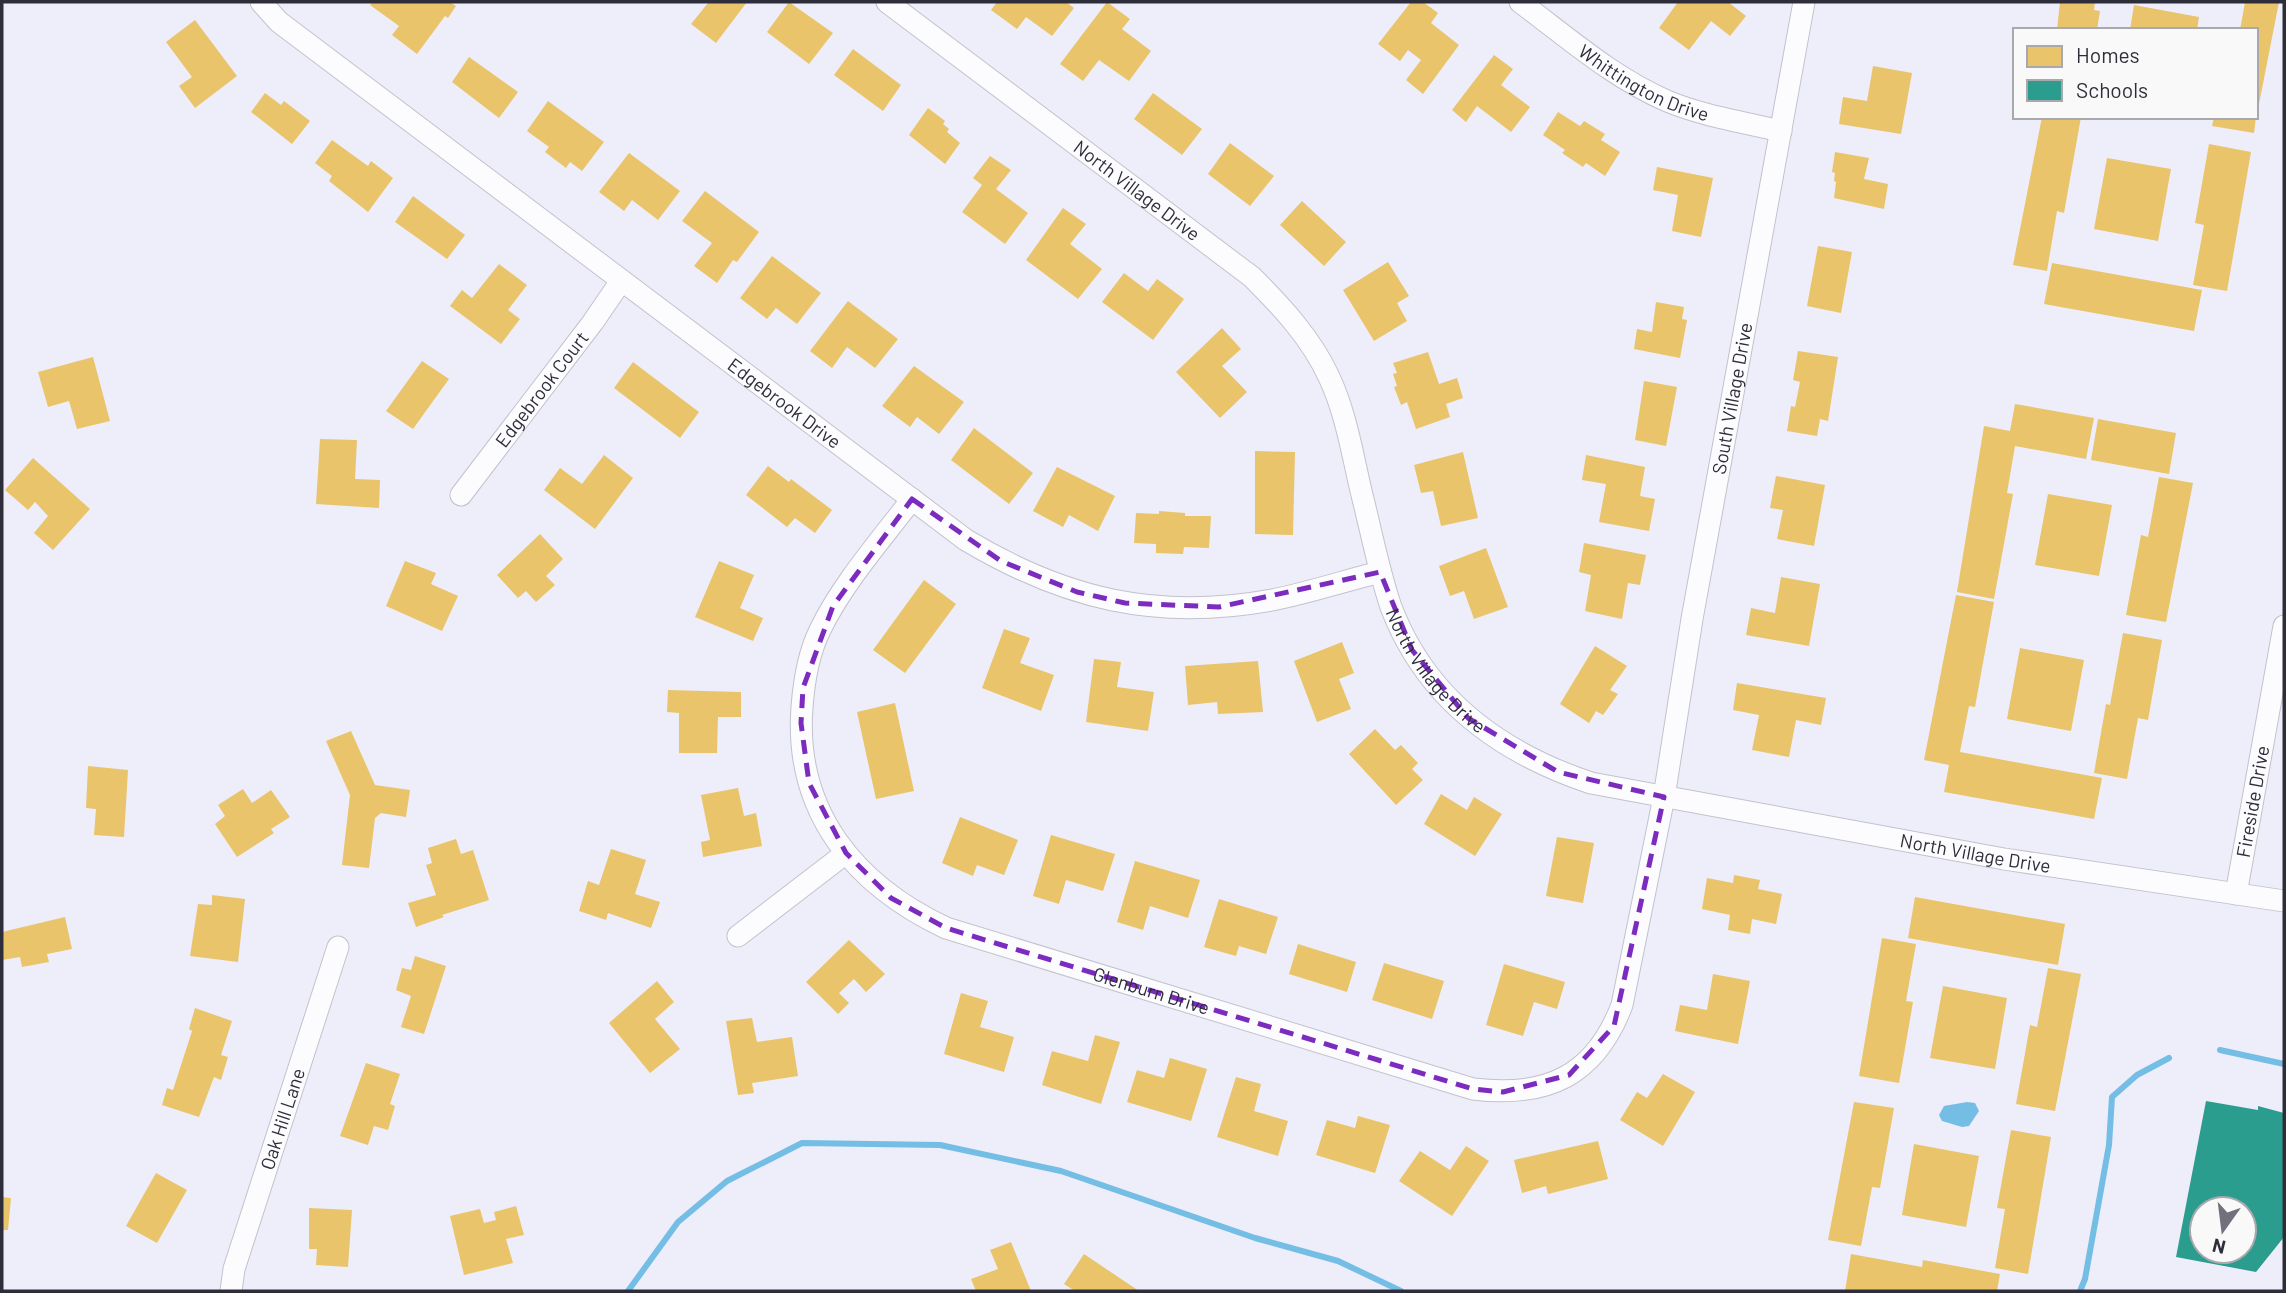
<svg xmlns="http://www.w3.org/2000/svg" width="2286" height="1293" font-family="Barlow,sans-serif">
  <style>
    .water { fill: #74bde4 }
    .homes { fill: #e9c46a }
    .schools { fill: #2a9d8f; fill-rule: evenodd }
    .lines { fill: none; stroke-linecap: round; stroke-linejoin: round }
    .stream { stroke: #74bde4; stroke-width: 6 }
    .street-casing { stroke: #c2c2cd; stroke-width: 23 }
    .street { stroke: #fcfcfe; stroke-width: 21 }
    .marked { fill: none; stroke: #7b2cbf; stroke-width: 5; stroke-dasharray: 14 9; stroke-linejoin: round }
    .labels { text-anchor: middle; stroke-width: 7; stroke-linejoin: round; paint-order: stroke }
    .street-label { font-size: 19px; fill: #2e2e3a; stroke: #f9f9f9 }
  </style>
  <rect width="100%" height="100%" fill="#eeeefa"/>
  <path class="water" d="M 1967,1102 L 1975,1103 L 1979,1111 L 1969,1126 L 1962,1127 L 1942,1121 L 1939,1115 L 1944,1106 Z"/>
  <path class="homes" d="M 373,2 L 450,2 L 456,6 L 448,18 L 445,16 L 417,54 L 392,35 L 399,26 L 370,5 Z
    M 706,2 L 747,2 L 716,43 L 691,24 L 708,3 Z
    M 789,2 L 833,33 L 809,64 L 767,32 Z
    M 997,2 L 1066,2 L 1074,8 L 1052,36 L 1026,17 L 1017,29 L 991,10 Z
    M 1107,2 L 1130,19 L 1122,29 L 1151,51 L 1129,81 L 1099,60 L 1083,81 L 1060,64 Z
    M 1411,2 L 1423,2 L 1438,13 L 1431,23 L 1459,45 L 1423,94 L 1406,80 L 1421,60 L 1408,50 L 1400,61 L 1378,44 Z
    M 1678,2 L 1728,2 L 1746,16 L 1730,36 L 1711,21 L 1689,50 L 1659,28 Z
    M 2060,2 L 2095,2 L 2094,10 L 2100,11 L 2097,30 L 2057,30 Z
    M 2245,2 L 2279,2 L 2258,109 L 2256,30 L 2240,30 Z
    M 2134,5 L 2199,17 L 2197,30 L 2130,30 Z
    M 195,20 L 237,76 L 195,108 L 179,86 L 192,77 L 166,42 Z
    M 853,49 L 901,85 L 883,111 L 834,75 Z
    M 1494,55 L 1513,69 L 1501,85 L 1530,107 L 1511,132 L 1477,106 L 1466,122 L 1452,110 Z
    M 469,57 L 518,92 L 499,118 L 452,82 Z
    M 1873,66 L 1912,73 L 1901,134 L 1839,124 L 1843,97 L 1867,101 Z
    M 265,93 L 281,105 L 284,101 L 310,121 L 292,144 L 251,112 Z
    M 1153,93 L 1202,129 L 1182,155 L 1134,119 Z
    M 548,101 L 604,142 L 582,171 L 570,162 L 566,168 L 545,152 L 549,147 L 527,131 Z
    M 928,108 L 945,121 L 943,124 L 949,129 L 947,132 L 960,143 L 945,164 L 909,135 Z
    M 1558,112 L 1580,126 L 1584,121 L 1605,134 L 1601,140 L 1620,152 L 1605,176 L 1586,163 L 1583,167 L 1562,153 L 1565,150 L 1543,135 Z
    M 2042,117 L 2081,117 L 2064,213 L 2057,211 L 2047,271 L 2013,265 Z
    M 2214,117 L 2256,117 L 2254,133 L 2212,126 Z
    M 332,140 L 368,166 L 371,161 L 393,178 L 368,212 L 329,181 L 332,176 L 315,163 Z
    M 1230,143 L 1274,176 L 1250,206 L 1208,174 Z
    M 2209,144 L 2251,152 L 2227,291 L 2193,285 L 2204,225 L 2195,223 Z
    M 1835,152 L 1869,158 L 1864,179 L 1888,184 L 1884,209 L 1834,198 L 1836,182 L 1834,181 L 1835,173 L 1832,172 Z
    M 629,153 L 680,191 L 658,220 L 632,200 L 624,211 L 599,192 Z
    M 990,156 L 1011,170 L 996,189 L 1028,213 L 1005,244 L 962,212 L 982,185 L 973,178 Z
    M 2107,158 L 2171,169 L 2158,241 L 2094,229 Z
    M 1657,167 L 1713,178 L 1701,237 L 1672,231 L 1678,195 L 1653,190 Z
    M 705,191 L 759,232 L 737,262 L 733,260 L 717,283 L 694,266 L 712,243 L 682,221 Z
    M 413,196 L 465,235 L 447,259 L 395,222 Z
    M 1302,201 L 1346,242 L 1324,266 L 1280,225 Z
    M 1063,208 L 1086,224 L 1070,244 L 1102,269 L 1078,299 L 1026,260 Z
    M 1818,246 L 1852,252 L 1841,313 L 1807,306 Z
    M 772,256 L 821,293 L 797,324 L 776,308 L 767,319 L 740,298 Z
    M 1388,262 L 1409,296 L 1397,303 L 1407,321 L 1374,341 L 1343,290 Z
    M 2052,263 L 2202,290 L 2194,331 L 2044,304 Z
    M 499,264 L 527,285 L 508,310 L 520,319 L 501,344 L 450,306 L 462,290 L 472,298 Z
    M 1124,273 L 1148,291 L 1157,279 L 1184,299 L 1153,340 L 1102,302 Z
    M 848,301 L 898,339 L 875,368 L 847,347 L 832,368 L 810,351 Z
    M 1656,302 L 1684,307 L 1682,319 L 1687,320 L 1680,358 L 1634,349 L 1637,329 L 1652,332 Z
    M 1222,328 L 1241,349 L 1222,366 L 1247,392 L 1220,418 L 1176,372 Z
    M 1798,351 L 1838,357 L 1828,421 L 1820,419 L 1817,436 L 1787,431 L 1791,406 L 1795,407 L 1800,382 L 1793,380 Z
    M 1428,352 L 1439,384 L 1457,378 L 1463,398 L 1446,404 L 1450,417 L 1416,429 L 1407,402 L 1401,405 L 1394,387 L 1397,386 L 1393,374 L 1397,373 L 1393,363 Z
    M 93,357 L 110,421 L 77,429 L 69,401 L 48,407 L 38,372 Z
    M 422,361 L 449,379 L 413,429 L 386,411 Z
    M 633,362 L 699,412 L 680,438 L 614,388 Z
    M 914,366 L 964,402 L 939,434 L 917,417 L 910,427 L 882,406 Z
    M 1644,381 L 1677,387 L 1666,446 L 1635,440 Z
    M 2015,404 L 2094,418 L 2086,459 L 2015,446 L 2007,493 L 2013,494 L 1994,599 L 1957,592 L 1984,426 L 2010,431 Z
    M 2098,419 L 2176,433 L 2169,474 L 2091,460 Z
    M 974,428 L 1033,473 L 1009,504 L 951,460 Z
    M 320,439 L 357,440 L 355,479 L 380,480 L 379,508 L 316,504 Z
    M 1255,451 L 1295,452 L 1293,535 L 1255,534 Z
    M 1463,452 L 1478,518 L 1441,526 L 1433,491 L 1421,493 L 1414,465 Z
    M 604,455 L 633,478 L 595,529 L 544,490 L 560,468 L 582,484 Z
    M 1586,455 L 1645,467 L 1640,496 L 1655,499 L 1649,531 L 1599,522 L 1606,484 L 1582,480 Z
    M 33,458 L 90,509 L 53,550 L 34,533 L 48,516 L 35,502 L 28,510 L 5,490 Z
    M 768,466 L 789,482 L 791,479 L 832,510 L 815,533 L 795,518 L 787,527 L 746,495 Z
    M 1057,467 L 1115,496 L 1098,531 L 1069,515 L 1063,527 L 1033,511 Z
    M 1776,476 L 1825,485 L 1814,546 L 1777,539 L 1783,510 L 1770,508 Z
    M 2159,477 L 2193,483 L 2166,622 L 2126,615 L 2141,535 L 2148,537 Z
    M 2048,494 L 2112,505 L 2099,576 L 2035,565 Z
    M 1159,511 L 1185,513 L 1185,516 L 1211,516 L 1209,548 L 1184,547 L 1183,554 L 1156,553 L 1156,544 L 1134,543 L 1136,513 L 1159,514 Z
    M 540,534 L 563,559 L 546,576 L 555,585 L 536,602 L 526,591 L 518,598 L 497,575 Z
    M 1584,543 L 1646,555 L 1640,585 L 1628,583 L 1622,619 L 1585,611 L 1591,575 L 1579,572 Z
    M 1486,548 L 1508,607 L 1474,619 L 1464,591 L 1450,596 L 1439,566 Z
    M 405,561 L 436,573 L 431,584 L 458,596 L 442,631 L 386,606 Z
    M 719,561 L 754,575 L 740,608 L 763,618 L 753,641 L 695,617 Z
    M 1781,577 L 1820,584 L 1809,646 L 1746,635 L 1751,608 L 1775,613 Z
    M 924,580 L 956,604 L 905,673 L 873,650 Z
    M 1956,595 L 1994,602 L 1975,707 L 1969,706 L 1960,752 L 2102,778 L 2094,819 L 1944,792 L 1949,765 L 1924,760 Z
    M 1004,629 L 1030,638 L 1020,663 L 1054,675 L 1041,711 L 982,688 Z
    M 2123,633 L 2162,640 L 2148,720 L 2138,718 L 2127,779 L 2094,773 L 2106,704 L 2110,705 Z
    M 1342,642 L 1354,673 L 1339,679 L 1351,709 L 1317,722 L 1294,661 Z
    M 1595,646 L 1627,666 L 1610,690 L 1618,694 L 1603,715 L 1596,711 L 1589,723 L 1560,704 Z
    M 2020,648 L 2084,660 L 2071,731 L 2007,719 Z
    M 1094,659 L 1121,662 L 1117,687 L 1154,692 L 1148,731 L 1086,722 Z
    M 1258,661 L 1263,712 L 1218,714 L 1217,702 L 1188,705 L 1185,666 Z
    M 1737,683 L 1826,698 L 1821,725 L 1796,720 L 1789,757 L 1752,750 L 1759,715 L 1733,710 Z
    M 668,690 L 741,692 L 741,717 L 718,717 L 717,753 L 679,753 L 679,713 L 667,712 Z
    M 895,703 L 914,791 L 876,799 L 857,712 Z
    M 1375,729 L 1395,750 L 1401,745 L 1418,763 L 1412,769 L 1423,780 L 1396,805 L 1349,754 Z
    M 351,731 L 375,785 L 410,790 L 406,817 L 381,813 L 375,818 L 369,868 L 342,865 L 350,795 L 326,741 Z
    M 88,766 L 128,770 L 124,837 L 94,835 L 96,809 L 86,808 Z
    M 738,788 L 744,816 L 756,813 L 762,846 L 703,857 L 701,842 L 710,840 L 701,795 Z
    M 243,789 L 252,803 L 271,790 L 290,817 L 271,829 L 274,833 L 237,857 L 215,824 L 225,816 L 218,805 Z
    M 1441,794 L 1467,810 L 1474,797 L 1502,814 L 1475,856 L 1424,824 Z
    M 960,817 L 1018,840 L 1004,875 L 977,865 L 973,876 L 942,863 Z
    M 1051,835 L 1115,854 L 1103,891 L 1066,880 L 1059,904 L 1033,896 Z
    M 1557,837 L 1594,843 L 1583,903 L 1546,896 Z
    M 456,839 L 461,854 L 473,850 L 489,900 L 442,915 L 444,917 L 416,927 L 408,903 L 436,895 L 426,865 L 432,863 L 428,848 Z
    M 611,849 L 646,860 L 635,894 L 660,902 L 651,928 L 608,913 L 606,920 L 579,911 L 588,881 L 599,885 Z
    M 1135,861 L 1200,880 L 1188,918 L 1150,906 L 1143,930 L 1117,922 Z
    M 1734,875 L 1760,880 L 1758,889 L 1782,894 L 1776,924 L 1752,919 L 1750,934 L 1728,930 L 1730,915 L 1702,909 L 1707,878 L 1733,883 Z
    M 212,895 L 245,899 L 238,962 L 190,956 L 198,904 L 212,905 Z
    M 1915,897 L 2065,924 L 2058,965 L 1908,938 Z
    M 1219,899 L 1278,917 L 1266,954 L 1239,946 L 1236,956 L 1204,947 Z
    M 65,917 L 72,949 L 47,954 L 49,962 L 22,967 L 20,957 L 2,960 L 2,932 Z
    M 1882,938 L 1916,944 L 1906,1001 L 1913,1002 L 1899,1083 L 1859,1076 Z
    M 849,940 L 885,974 L 866,992 L 854,979 L 839,993 L 849,1003 L 838,1014 L 806,982 Z
    M 1298,944 L 1356,962 L 1347,992 L 1289,974 Z
    M 415,956 L 446,966 L 424,1034 L 401,1027 L 411,996 L 396,990 L 402,968 L 411,970 Z
    M 1384,963 L 1444,981 L 1432,1019 L 1372,1000 Z
    M 1504,964 L 1565,982 L 1557,1009 L 1534,1002 L 1523,1036 L 1486,1025 Z
    M 2048,968 L 2081,974 L 2055,1111 L 2016,1104 L 2030,1025 L 2037,1027 Z
    M 1713,974 L 1750,981 L 1738,1044 L 1675,1031 L 1680,1005 L 1707,1010 Z
    M 657,981 L 674,1002 L 655,1019 L 680,1049 L 650,1073 L 609,1023 Z
    M 1943,986 L 2007,998 L 1995,1069 L 1930,1058 Z
    M 961,993 L 988,1001 L 980,1027 L 1014,1037 L 1004,1072 L 944,1054 Z
    M 195,1008 L 232,1021 L 221,1055 L 228,1057 L 221,1080 L 214,1077 L 199,1117 L 162,1105 L 167,1088 L 173,1090 L 192,1031 L 189,1029 Z
    M 752,1018 L 757,1042 L 792,1037 L 798,1076 L 752,1083 L 754,1093 L 738,1095 L 726,1021 Z
    M 1095,1035 L 1120,1042 L 1101,1104 L 1042,1085 L 1052,1051 L 1088,1061 Z
    M 1170,1058 L 1207,1069 L 1191,1121 L 1127,1102 L 1137,1070 L 1164,1078 Z
    M 366,1063 L 400,1074 L 390,1104 L 395,1106 L 388,1130 L 374,1126 L 368,1145 L 340,1136 Z
    M 1663,1074 L 1695,1092 L 1663,1146 L 1620,1120 L 1637,1092 L 1647,1098 Z
    M 1236,1077 L 1261,1084 L 1254,1111 L 1288,1121 L 1278,1156 L 1217,1137 Z
    M 1854,1102 L 1894,1108 L 1880,1188 L 1872,1187 L 1861,1246 L 1828,1240 Z
    M 1358,1116 L 1390,1125 L 1375,1173 L 1316,1155 L 1327,1120 L 1355,1128 Z
    M 2011,1130 L 2051,1137 L 2028,1274 L 1995,1268 L 2005,1209 L 1997,1208 Z
    M 1598,1141 L 1608,1179 L 1548,1194 L 1546,1186 L 1522,1193 L 1514,1160 Z
    M 1914,1144 L 1979,1156 L 1966,1227 L 1902,1215 Z
    M 1466,1146 L 1489,1161 L 1452,1216 L 1399,1181 L 1420,1151 L 1450,1170 Z
    M 156,1173 L 187,1190 L 157,1243 L 126,1226 Z
    M 2,1197 L 11,1198 L 8,1230 L 2,1230 Z
    M 516,1206 L 524,1235 L 506,1239 L 513,1263 L 464,1275 L 450,1216 L 480,1209 L 484,1223 L 496,1220 L 494,1212 Z
    M 309,1208 L 352,1210 L 348,1267 L 316,1265 L 317,1249 L 309,1249 Z
    M 1011,1242 L 1031,1291 L 976,1291 L 971,1279 L 998,1269 L 990,1250 Z
    M 1084,1254 L 1139,1291 L 1075,1291 L 1064,1284 Z
    M 1851,1254 L 1922,1267 L 1923,1260 L 2000,1274 L 1997,1291 L 1845,1291 Z"/>
  <path class="schools" d="M 2206,1101 L 2258,1110 L 2258,1106 L 2284,1113 L 2284,1237 L 2256,1272 L 2176,1257 ZM 2202,1209 L 2244,1209 L 2244,1251 L 2202,1251 Z"/>
  <g class="lines">
    <path class="stream" d="M 2220,1050 L 2284,1064
      M 628,1291 L 678,1222 L 727,1181 L 802,1143 L 940,1145 L 1061,1171 L 1255,1238 L 1338,1261 L 1401,1291
      M 2080,1291 L 2085,1279 L 2109,1145 L 2112,1097 L 2137,1075 L 2169,1058"/>
    <g class="street-casing">
      <g id="street">
        <path id="s1" d="M 261,2 L 279,22 L 966,540 C 1065,599 1156,621 1272,600 C 1308,593 1344,581 1380,572"/>
        <path id="s2" d="M 887,2 L 1252,277 C 1282,307 1311,338 1329,377 C 1347,415 1353,459 1363,499 C 1372,535 1379,572 1391,607 C 1426,699 1501,753 1591,783 L 2004,859 L 2284,901"/>
        <path id="s3" d="M 1520,2 C 1567,37 1612,77 1667,101 C 1703,116 1743,122 1781,131"/>
        <path id="s4" d="M 461,495 L 593,322 L 621,281"/>
        <path id="s5" d="M 912,499 C 881,540 842,584 820,630 C 808,654 804,681 802,707 C 794,812 855,885 946,928 L 1473,1089 C 1547,1098 1595,1076 1622,1005 L 1664,797 L 1692,619 L 1804,2"/>
        <path id="s6" d="M 2236,894 L 2284,626"/>
        <path d="M 738,936 L 846,853"/>
        <path id="s7" d="M 231,1291 L 234,1269 L 338,947"/>
      </g>
    </g>
    <use href="#street" class="street"/>
  </g>
  <path class="marked" d="M 912,499 L 1001,561 L 1077,592 L 1125,603 L 1219,607 L 1380,572 L 1412,650 L 1468,718 L 1558,772 L 1664,797 L 1614,1026 L 1569,1075 L 1503,1092 L 1473,1089 L 946,928 L 891,898 L 846,853 L 809,783 L 801,723 L 803,688 L 833,606 Z"/>
  <g class="labels">
    <g class="street-label">
      <text dy="7" stroke="none"><textPath href="#s3" startOffset="149">Whittington Drive</textPath></text>
      <text dy="7" stroke="none"><textPath href="#s2" startOffset="313">North Village Drive</textPath></text>
      <text dy="7" stroke="none"><textPath href="#s4" startOffset="133">Edgebrook Court</textPath></text>
      <text dy="7" stroke="none"><textPath href="#s5" startOffset="1878">South Village Drive</textPath></text>
      <text dy="7" stroke="none"><textPath href="#s1" startOffset="660">Edgebrook Drive</textPath></text>
      <text dy="7" stroke="none"><textPath href="#s2" startOffset="901">North Village Drive</textPath></text>
      <text dy="7" stroke="none"><textPath href="#s6" startOffset="94">Fireside Drive</textPath></text>
      <text dy="7" stroke="none"><textPath href="#s2" startOffset="1489">North Village Drive</textPath></text>
      <text dy="7" stroke="none"><textPath href="#s5" startOffset="737">Glenburn Drive</textPath></text>
      <text dy="7" stroke="none"><textPath href="#s7" startOffset="180">Oak Hill Lane</textPath></text>
    </g>
  </g>
  <rect width="2286" height="1293" fill="none" stroke="#2e2e3a" stroke-width="7"/>
  <rect x="2013" y="28" width="245" height="91" fill="#f9f9f9" stroke="#a8a8ad" stroke-width="2"/>
  <rect x="2027" y="46" width="35" height="21" fill="#e9c46a" stroke="#a8a8ad" stroke-width="2"/>
  <text x="2076" y="63" font-size="21" fill="#2e2e3a">Homes</text>
  <rect x="2027" y="80" width="35" height="21" fill="#2a9d8f" stroke="#a8a8ad" stroke-width="2"/>
  <text x="2076" y="98" font-size="21" fill="#2e2e3a">Schools</text>
  <g transform="translate(2223 1230) rotate(194)"><circle r="33" fill="#f9f9f9" stroke="#a8a8ad" stroke-width="2"/>
  <path d="M0-5L12 26L0 18L-12 26Z" fill="#71717d"/>
  <text y="-10" font-size="19" font-weight="bold" text-anchor="middle" fill="#2e2e3a">N</text>
  </g>
</svg>
